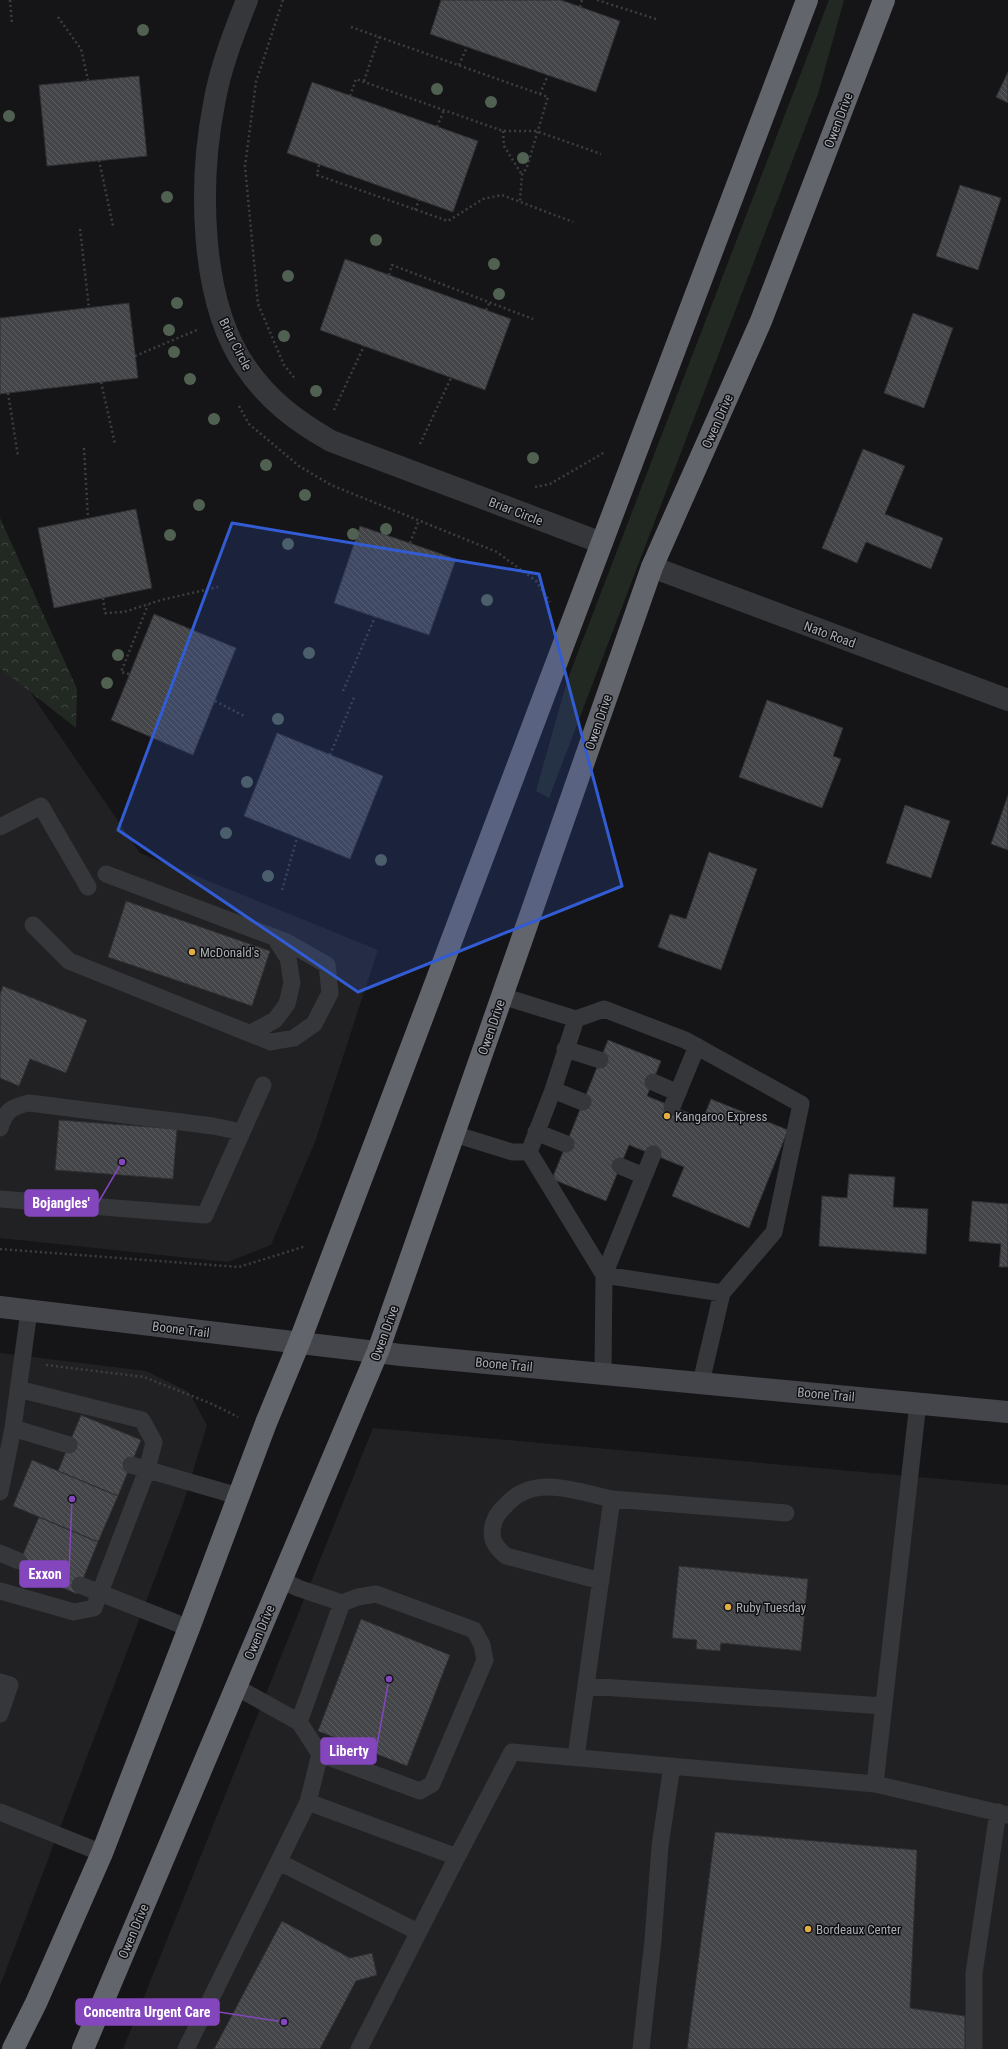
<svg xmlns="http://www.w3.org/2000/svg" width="1008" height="2049" font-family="'Roboto Condensed',sans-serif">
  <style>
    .built { fill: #212123 }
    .grass { fill: #222922 }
    .forest { fill: url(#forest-crowns) }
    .building { fill: url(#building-back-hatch); stroke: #2f2f32 }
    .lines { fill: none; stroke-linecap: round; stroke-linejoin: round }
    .path { stroke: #3c3e42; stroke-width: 2.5; stroke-dasharray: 2 3; stroke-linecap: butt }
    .lane { stroke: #36373b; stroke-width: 17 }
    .street { stroke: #36373b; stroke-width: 22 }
    .secondary { stroke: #45464b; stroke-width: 22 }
    .highway { stroke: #63656c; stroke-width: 22 }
    .tree { fill: #506152 }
    .marked { fill: #325cd3; fill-opacity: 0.2; stroke: #325cd3; stroke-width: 3; stroke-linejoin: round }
    .poi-dot { fill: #e0ae44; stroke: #101012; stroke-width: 1.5 }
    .labels { text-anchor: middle; stroke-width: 3; stroke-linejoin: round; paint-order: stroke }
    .street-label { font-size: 13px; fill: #a8acb5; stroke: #101012 }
    .poi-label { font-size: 13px; fill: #a8acb5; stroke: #101012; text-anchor: start }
    .leader { fill: none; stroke: #8446bd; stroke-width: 1.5 }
    .callout-dot { fill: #8446bd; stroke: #101012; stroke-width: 1.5 }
    .callout { fill: #8446bd; stroke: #8446bd; stroke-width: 1.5 }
    .callout-label { font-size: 14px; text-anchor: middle; font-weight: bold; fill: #fff }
  </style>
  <defs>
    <pattern id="forest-crowns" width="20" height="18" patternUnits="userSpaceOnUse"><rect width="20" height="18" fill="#222922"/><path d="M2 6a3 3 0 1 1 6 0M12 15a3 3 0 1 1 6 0" fill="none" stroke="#3f4540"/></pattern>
    <pattern id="building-back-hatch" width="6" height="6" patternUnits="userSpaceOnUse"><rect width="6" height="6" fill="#444549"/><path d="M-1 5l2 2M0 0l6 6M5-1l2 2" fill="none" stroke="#5c5d61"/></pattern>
  </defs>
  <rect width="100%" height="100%" fill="#151517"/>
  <path class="built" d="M 0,639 L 34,698 L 140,853 L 378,950 L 315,1142 L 271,1245 L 228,1262 L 0,1238 Z
    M 0,1353 L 146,1371 L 189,1392 L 207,1425 L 183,1504 L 0,1986 Z
    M 373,1428 L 1008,1485 L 1008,2049 L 123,2049 Z"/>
  <path class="grass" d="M 829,0 L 844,0 L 818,94 L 549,798 L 536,791 L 567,681 Z"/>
  <path class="forest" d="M 0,518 L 77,689 L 76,728 L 0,668 Z"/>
  <path class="building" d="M 441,0 L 561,0 L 620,21 L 596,92 L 430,34 Z
    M 1008,72 L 1008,103 L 996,97 Z
    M 139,76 L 147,156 L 47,166 L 39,85 Z
    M 312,82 L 478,141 L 453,212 L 287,153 Z
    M 960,185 L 1001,198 L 978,270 L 936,256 Z
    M 345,259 L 511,319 L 485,390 L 320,330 Z
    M 129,303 L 138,378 L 0,394 L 0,318 Z
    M 913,313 L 953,328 L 924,408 L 884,393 Z
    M 863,449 L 905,466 L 885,514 L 943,538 L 931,569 L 866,542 L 857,563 L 822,548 Z
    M 136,509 L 152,588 L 54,608 L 38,528 Z
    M 360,526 L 456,559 L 429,635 L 334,603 Z
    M 154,614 L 236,648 L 193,755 L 111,720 Z
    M 767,700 L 843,728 L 833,756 L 841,759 L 822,808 L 739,777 Z
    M 277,733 L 383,776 L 350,859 L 244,816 Z
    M 1008,795 L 1008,850 L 991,844 Z
    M 905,805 L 950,821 L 931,878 L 886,863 Z
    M 709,852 L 757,869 L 721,970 L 658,947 L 670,914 L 686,919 Z
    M 126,901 L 270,951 L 252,1006 L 108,957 Z
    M 3,986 L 87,1020 L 66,1073 L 30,1059 L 19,1086 L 0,1078 L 0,994 Z
    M 608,1040 L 661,1061 L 647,1096 L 703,1119 L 711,1099 L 788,1130 L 749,1228 L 672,1196 L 684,1167 L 629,1145 L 606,1201 L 552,1179 Z
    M 59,1120 L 177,1129 L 173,1179 L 55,1170 Z
    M 849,1174 L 895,1177 L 893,1207 L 928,1209 L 926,1254 L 819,1246 L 822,1196 L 847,1198 Z
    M 972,1201 L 1008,1204 L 1008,1267 L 999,1267 L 1001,1244 L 969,1241 Z
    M 81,1415 L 141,1440 L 118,1496 L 58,1471 Z
    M 32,1460 L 118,1496 L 98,1542 L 13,1506 Z
    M 39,1517 L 98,1542 L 77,1594 L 17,1568 Z
    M 679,1566 L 808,1579 L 801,1651 L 721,1643 L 720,1651 L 696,1649 L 697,1640 L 672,1638 Z
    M 361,1619 L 450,1655 L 407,1766 L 318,1731 Z
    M 715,1832 L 917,1850 L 910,2008 L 965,2016 L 965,2049 L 687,2049 Z
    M 282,1921 L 350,1958 L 372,1953 L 377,1975 L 356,1981 L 320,2049 L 214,2049 Z"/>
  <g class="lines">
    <path class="path" d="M 10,0 L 12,24
      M 283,0 L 256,82 L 245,166 L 258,304 L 284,365 L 296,380
      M 597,0 L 656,19
      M 580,7 L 582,0
      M 58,17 L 81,49 L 88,80
      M 351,27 L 548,97 L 527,167 L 522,175 L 520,201
      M 459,65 L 467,47
      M 364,81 L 379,37
      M 540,94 L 548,75
      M 350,96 L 356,79 L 503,131 L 536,131 L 601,154
      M 437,127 L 444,110
      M 503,131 L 504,146 L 522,175
      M 99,160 L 113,226
      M 319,165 L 317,175 L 448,221 L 483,199 L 502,195 L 573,222
      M 415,210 L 419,200
      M 80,229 L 89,308
      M 389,275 L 392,265 L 533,319
      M 486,310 L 490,302
      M 135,356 L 197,330
      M 101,382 L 115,444
      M 8,393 L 18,456
      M 239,406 L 249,424 L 299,466 L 331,485 L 497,552 L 536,581 L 550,602
      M 334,410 L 364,346
      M 420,444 L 451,378
      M 84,448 L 88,518
      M 535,487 L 550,484 L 605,452
      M 410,543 L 419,520
      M 103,598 L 105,613 L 124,612 L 161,600 L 218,587
      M 129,674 L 121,672 L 148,605
      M 343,691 L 375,617
      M 215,701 L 246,717
      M 330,755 L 355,695
      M 282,890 L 297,838
      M 0,1249 L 239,1267 L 306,1246
      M 46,1365 L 144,1377 L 212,1404 L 238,1417"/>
    <path class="lane" d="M 0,827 L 41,806 L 88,887
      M 33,925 L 69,961 L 271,1042 L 294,1038 L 314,1024 L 330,993 L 327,965 L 287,942 L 106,874
      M 502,996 L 576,1019 L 604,1009 L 685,1040 L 801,1104 L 774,1232 L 722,1293 L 701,1382
      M 576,1019 L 553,1090 L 529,1152 L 604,1275 L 603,1372
      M 251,1033 L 275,1020 L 287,1004 L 292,983 L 288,958 L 275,938
      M 565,1049 L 600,1060
      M 653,1082 L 678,1093
      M 553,1090 L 583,1102
      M 672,1107 L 697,1046
      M 0,1128 C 5,1111 11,1107 29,1103 L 213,1126 L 242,1132
      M 536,1132 L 566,1144
      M 454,1134 L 512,1152 L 529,1152
      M 653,1154 L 604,1275 L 722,1293
      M 620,1166 L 644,1176
      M 0,1199 L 205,1215 L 263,1085
      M 13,1428 L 69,1445
      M 131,1465 L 238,1496
      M 0,1492 L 13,1428 L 29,1311
      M 0,1553 L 19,1561
      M 281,1580 L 298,1588 L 342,1603 L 358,1597 L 376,1594 L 474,1630 L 482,1645 L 485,1660 L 432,1784 L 420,1791 L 320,1754
      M 601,1581 L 506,1556 C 494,1546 489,1537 494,1522 C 496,1515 501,1510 506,1505 C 534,1473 578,1492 612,1499
      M 80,1585 L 189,1628
      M 0,1591 L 74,1612 L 94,1608 L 147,1470 L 154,1442 L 142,1420 L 18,1389
      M 0,1682 L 10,1685 L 0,1714
      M 586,1686 L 884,1706
      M 236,1687 L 299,1722 L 320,1754 L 308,1802 L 457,1857 L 512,1752 L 875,1784 L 1008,1815
      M 299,1722 L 342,1603
      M 576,1757 L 612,1499 L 786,1513
      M 875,1784 L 918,1403
      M 0,1812 L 102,1853
      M 279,1862 L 418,1932
      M 186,2049 L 308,1802
      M 359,2049 L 457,1857
      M 641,2049 L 653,1940 L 660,1846 L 672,1766
      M 974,2049 L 974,1973 L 998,1812"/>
    <path class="street" d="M 247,0 C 234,33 220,68 214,104 C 199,181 199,299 245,366 C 268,400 296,421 331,441 L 602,543
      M 652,567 L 1008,700"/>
    <path class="secondary" d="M 0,1307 L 401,1355 L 1008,1412"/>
    <path class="highway" d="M 13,2049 L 36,2003 L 102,1853 L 189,1628 L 266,1423 L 299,1343 L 381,1127 L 807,0
      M 83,2049 L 378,1351 L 652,567 L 761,321 L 884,0"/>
  </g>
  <g class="tree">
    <circle cx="143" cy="30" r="6"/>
    <circle cx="437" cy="89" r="6"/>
    <circle cx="491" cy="102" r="6"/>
    <circle cx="9" cy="116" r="6"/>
    <circle cx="523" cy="158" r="6"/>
    <circle cx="167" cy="197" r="6"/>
    <circle cx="376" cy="240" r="6"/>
    <circle cx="494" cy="264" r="6"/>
    <circle cx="288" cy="276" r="6"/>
    <circle cx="499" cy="294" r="6"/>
    <circle cx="177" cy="303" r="6"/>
    <circle cx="169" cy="330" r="6"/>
    <circle cx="284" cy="336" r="6"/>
    <circle cx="174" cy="352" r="6"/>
    <circle cx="190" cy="379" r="6"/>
    <circle cx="316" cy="391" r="6"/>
    <circle cx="214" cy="419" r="6"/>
    <circle cx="533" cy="458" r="6"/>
    <circle cx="266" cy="465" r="6"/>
    <circle cx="305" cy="495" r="6"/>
    <circle cx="199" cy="505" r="6"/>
    <circle cx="386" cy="529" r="6"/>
    <circle cx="353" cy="534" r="6"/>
    <circle cx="170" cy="535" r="6"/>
    <circle cx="288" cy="544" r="6"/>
    <circle cx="487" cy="600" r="6"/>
    <circle cx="309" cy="653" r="6"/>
    <circle cx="118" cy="655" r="6"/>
    <circle cx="107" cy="683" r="6"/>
    <circle cx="278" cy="719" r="6"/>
    <circle cx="247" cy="782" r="6"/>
    <circle cx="226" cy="833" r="6"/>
    <circle cx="381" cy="860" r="6"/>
    <circle cx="268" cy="876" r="6"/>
  </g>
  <path class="marked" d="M 232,523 L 539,574 L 622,886 L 358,992 L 118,830 Z"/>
  <g class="poi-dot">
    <circle cx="192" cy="952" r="4"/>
    <circle cx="667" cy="1116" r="4"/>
    <circle cx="728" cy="1607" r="4"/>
    <circle cx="808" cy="1929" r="4"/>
  </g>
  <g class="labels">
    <g class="street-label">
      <text transform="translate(838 120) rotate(-69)" y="5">Owen Drive</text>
      <text transform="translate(236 344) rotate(63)" y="5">Briar Circle</text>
      <text transform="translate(717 421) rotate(-66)" y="5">Owen Drive</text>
      <text transform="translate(516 511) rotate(21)" y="5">Briar Circle</text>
      <text transform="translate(830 634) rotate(20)" y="5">Nato Road</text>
      <text transform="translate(598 722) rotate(-71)" y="5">Owen Drive</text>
      <text transform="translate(491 1027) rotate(-71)" y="5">Owen Drive</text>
      <text transform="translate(181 1329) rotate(7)" y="5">Boone Trail</text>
      <text transform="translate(384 1333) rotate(-70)" y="5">Owen Drive</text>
      <text transform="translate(504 1364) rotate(5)" y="5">Boone Trail</text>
      <text transform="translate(826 1394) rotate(5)" y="5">Boone Trail</text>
      <text transform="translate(259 1632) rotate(-67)" y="5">Owen Drive</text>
      <text transform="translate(133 1931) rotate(-67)" y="5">Owen Drive</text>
    </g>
    <g class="poi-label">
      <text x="200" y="957">McDonald's</text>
      <text x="675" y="1121">Kangaroo Express</text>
      <text x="736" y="1612">Ruby Tuesday</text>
      <text x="816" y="1934">Bordeaux Center</text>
    </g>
  </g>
  <path class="leader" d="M122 1162L98 1203M72 1499L69 1574M389 1679L376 1751M284 2022L219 2012"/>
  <g class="callout-dot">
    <circle cx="122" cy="1162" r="4"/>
    <circle cx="72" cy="1499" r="4"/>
    <circle cx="389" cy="1679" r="4"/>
    <circle cx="284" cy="2022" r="4"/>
  </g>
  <g class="callout">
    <rect x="25" y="1190" width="73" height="26" rx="4"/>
    <rect x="20" y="1561" width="49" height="26" rx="4"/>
    <rect x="321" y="1738" width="55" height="26" rx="4"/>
    <rect x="76" y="1999" width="143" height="26" rx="4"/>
  </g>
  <g class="callout-label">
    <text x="61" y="1208">Bojangles'</text>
    <text x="45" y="1579">Exxon</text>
    <text x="349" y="1756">Liberty</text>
    <text x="147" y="2017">Concentra Urgent Care</text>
  </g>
</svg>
